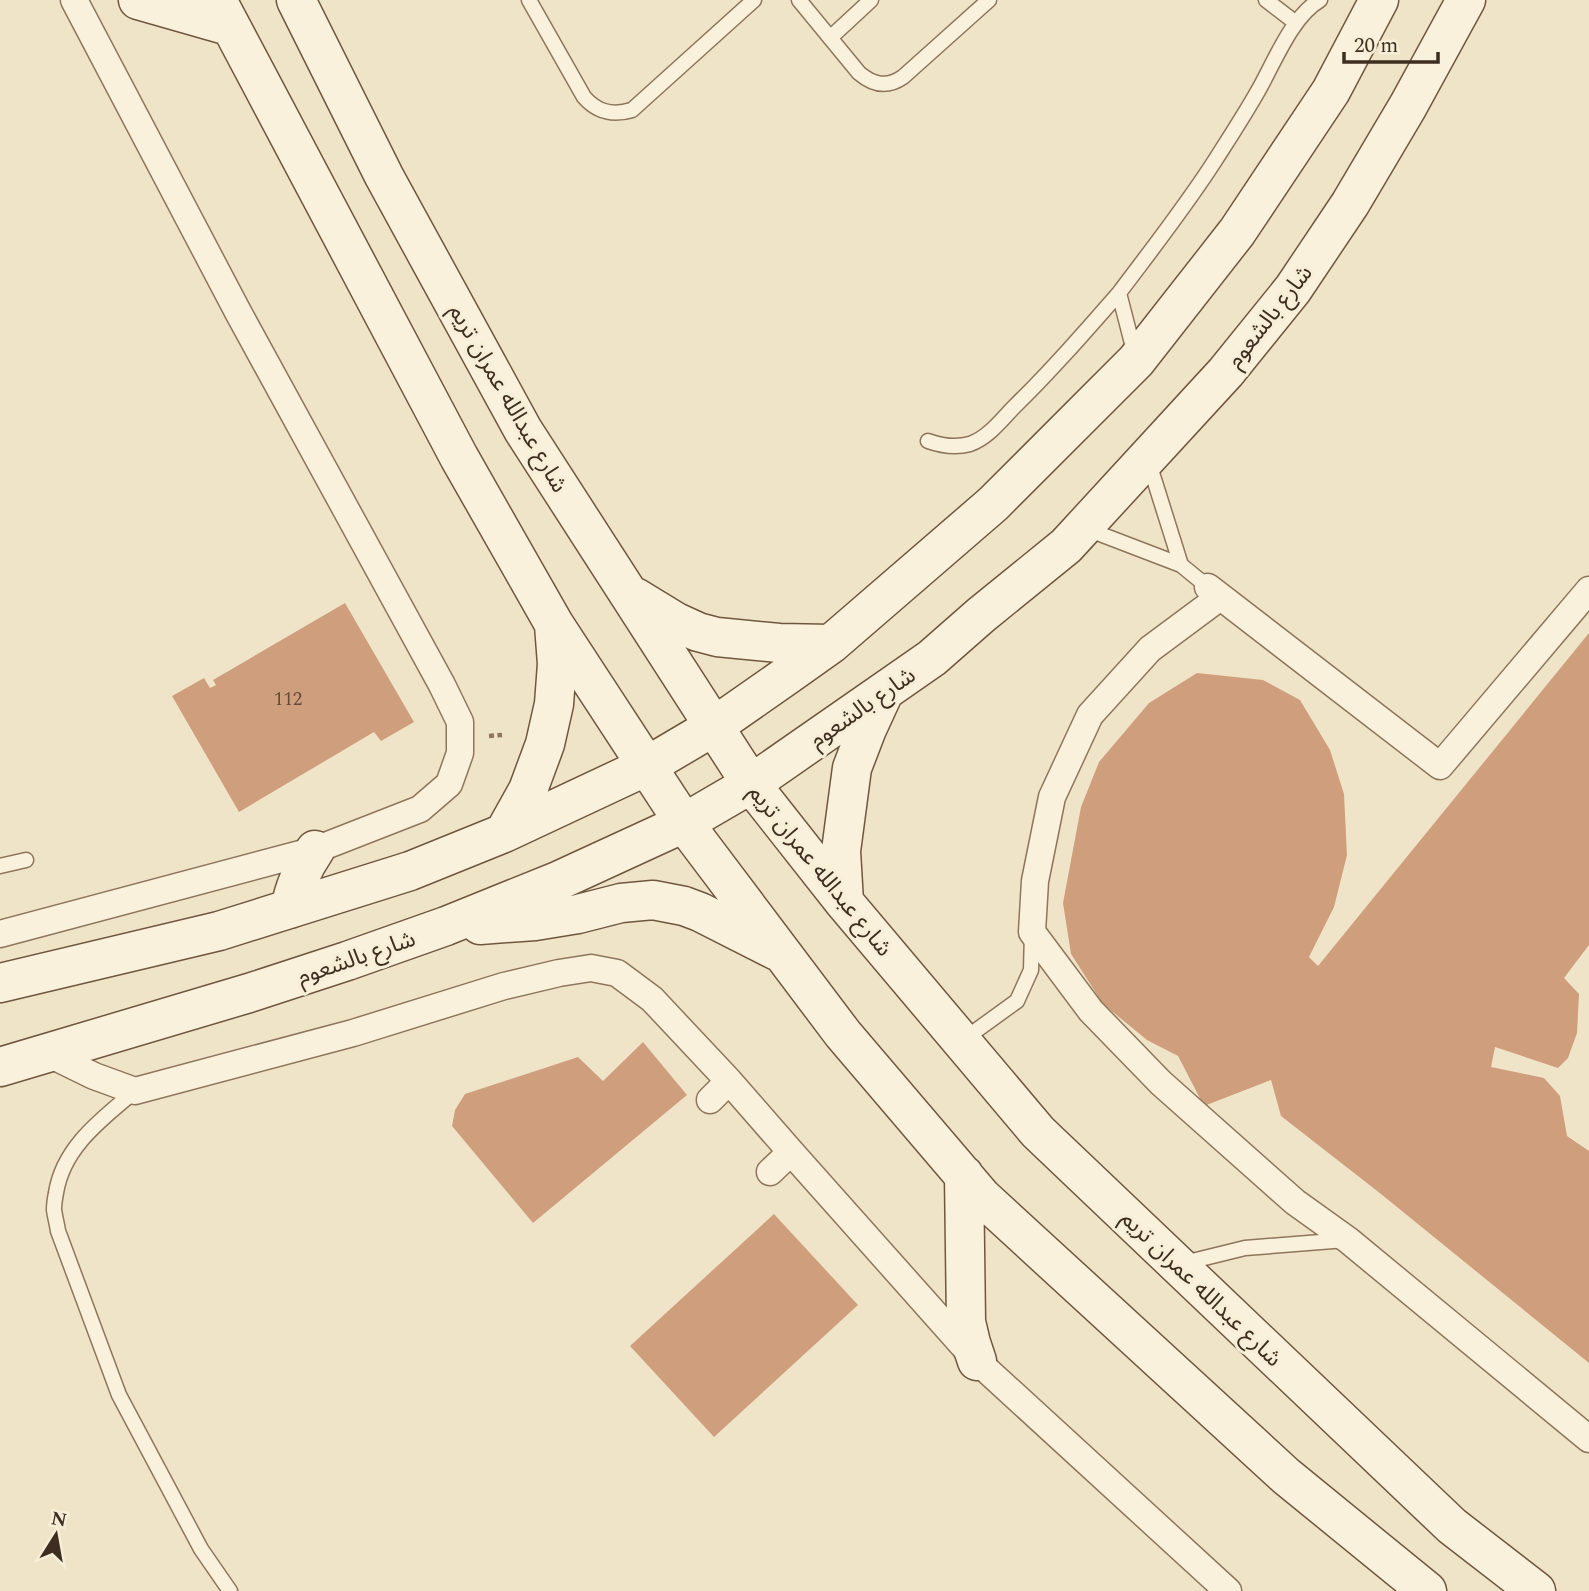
<svg xmlns="http://www.w3.org/2000/svg" width="1589" height="1591" font-family="Spectral,'Noto Sans Arabic',serif">
  <style>
    .building { fill: #cf9f7d }
    .lines { fill: none; stroke-linecap: round; stroke-linejoin: round }
    .lane-casing { stroke: #8d765c; stroke-width: 17 }
    .street-casing { stroke: #8d765c; stroke-width: 29 }
    .secondary-casing { stroke: #6f573f; stroke-width: 41 }
    .path { stroke: #8d765c; stroke-width: 4.5; stroke-dasharray: 5 3.5; stroke-linecap: butt }
    .lane { stroke: #faf1dc; stroke-width: 14 }
    .street { stroke: #faf1dc; stroke-width: 26 }
    .secondary { stroke: #faf1dc; stroke-width: 38 }
    .labels { text-anchor: middle; stroke-width: 6; stroke-linejoin: round; paint-order: stroke }
    .number-label { font-size: 19px; fill: #624a37 }
    .street-label { font-size: 23px; fill: #3d2e20; stroke: #f7eed8 }
  </style>
  <rect width="100%" height="100%" fill="#f0e4c8"/>
  <path class="building" d="M 345,603 L 414,722 L 381,741 L 374,732 L 239,812 L 172,696 L 204,678 L 210,688 L 216,685 L 213,680 Z
    M 1589,633 L 1589,945 L 1564,978 L 1579,994 L 1577,1033 L 1568,1058 L 1558,1068 L 1495,1047 L 1491,1067 L 1544,1078 L 1560,1096 L 1567,1136 L 1589,1151 L 1589,1363 L 1381,1194 L 1281,1116 L 1271,1080 L 1204,1106 L 1178,1056 L 1147,1040 L 1103,1004 L 1071,954 L 1063,903 L 1081,807 L 1099,762 L 1149,703 L 1197,673 L 1263,680 L 1300,700 L 1330,750 L 1344,794 L 1347,855 L 1334,907 L 1309,957 L 1318,966 Z
    M 643,1042 L 687,1095 L 533,1223 L 452,1126 L 455,1110 L 465,1094 L 578,1057 L 603,1081 Z
    M 774,1214 L 858,1305 L 714,1437 L 630,1346 Z"/>
  <g class="lines">
    <g class="lane-casing">
      <path id="lane" d="M 529,0 L 584,97 C 597,112 612,116 632,110 L 754,0
        M 799,0 L 859,73 C 873,85 887,88 903,77 L 989,0
        M 1266,0 L 1296,23
        M 830,38 L 871,0
        M 1135,355 L 1119,293 C 1152,249 1186,206 1216,159 C 1230,137 1245,114 1258,91 C 1274,63 1292,16 1320,0
        M 928,441 C 942,446 956,448 970,444 C 987,438 1000,422 1012,409 C 1050,372 1084,333 1119,293
        M 1087,529 L 1181,565 L 1148,460
        M 1181,565 L 1208,587
        M 0,866 L 26,860
        M 963,1040 L 1017,1001 L 1031,970 L 1032,933
        M 135,1091 C 102,1119 63,1147 56,1193 C 55,1198 54,1204 54,1210 C 55,1217 57,1224 58,1231 L 119,1395 L 201,1549 L 230,1591
        M 1180,1264 L 1245,1248 L 1346,1240"/>
    </g>
    <g class="street-casing">
      <path id="street" d="M 1208,587 L 1440,766 L 1589,590
        M 1220,597 L 1150,649 L 1090,715 L 1052,797 L 1035,881 L 1032,932 L 1091,1011 L 1161,1083 L 1295,1202 L 1348,1240 L 1589,1439
        M 0,934 L 315,850 L 420,809 L 449,784 L 460,753 L 460,722 L 442,685 L 238,312 L 74,0
        M 47,1053 L 94,1076 L 135,1091 L 353,1033 L 504,986 L 559,973 L 591,968 L 617,973 L 652,999 L 729,1081 L 791,1152 L 977,1361 L 1228,1591
        M 710,1100 L 729,1081
        M 770,1172 L 791,1152"/>
    </g>
    <g class="secondary-casing">
      <path id="secondary" d="M 138,0 L 229,26
        M 217,0 L 459,457 L 554,624 L 684,823 L 843,1034 L 982,1197 L 1286,1476 L 1427,1591
        M 296,0 L 384,176 L 523,430 L 751,784 L 844,902 L 1038,1132 L 1452,1526 L 1536,1591
        M 635,597 L 676,622 L 698,632 L 717,637 L 779,643 L 831,644
        M 504,833 L 528,790 L 545,744 L 554,704 L 557,664 L 554,625
        M 844,902 L 841,851 L 852,768 L 867,729 L 884,692
        M 290,909 C 294,887 302,869 315,850
        M 480,925 L 535,921 L 578,914 L 621,903 L 653,900 L 684,906 L 700,912 L 777,951
        M 0,983 L 219,931 L 410,871 L 504,833 L 647,766 L 713,727 L 789,674 L 831,644 L 993,504 L 1136,361 L 1237,232 L 1331,91 L 1379,0
        M 0,1067 L 249,993 L 347,961 L 446,926 L 560,880 L 684,823 L 751,784 L 932,658 L 981,615 L 1066,546 L 1226,372 L 1293,289 L 1350,204 L 1408,106 L 1466,0
        M 964,1175 L 966,1322 L 971,1343 L 977,1361"/>
    </g>
    <path class="path" d="M 489,736 L 502,735"/>
    <use href="#lane" class="lane"/>
    <use href="#street" class="street"/>
    <use href="#secondary" class="secondary"/>
  </g>
  <g class="labels">
    <g class="number-label">
      <text x="288" y="705">112</text>
    </g>
    <g class="street-label">
      <text transform="translate(1269 316) rotate(-52)" y="8">شارع بالشعوم</text>
      <text transform="translate(509 398) rotate(60)" y="8">شارع عبدالله عمران تريم</text>
      <text transform="translate(862 707) rotate(-35)" y="8">شارع بالشعوم</text>
      <text transform="translate(821 870) rotate(51)" y="8">شارع عبدالله عمران تريم</text>
      <text transform="translate(356 957) rotate(-19)" y="8">شارع بالشعوم</text>
      <text transform="translate(1202 1288) rotate(44)" y="8">شارع عبدالله عمران تريم</text>
    </g>
  </g>
  <g transform="translate(56 1535) rotate(11)" stroke="#f7eed8" stroke-width="5" paint-order="stroke">
  <path d="M0-5L12 26L0 18L-12 26Z" fill="#3d2e20"/>
  <text y="-10" font-size="19" font-weight="bold" text-anchor="middle" fill="#3d2e20">N</text>
  </g>
  <path d="M1344 52v10h94v-10" fill="none" stroke="#3d2e20" stroke-width="3.5"/>
  <text x="1354" y="52" font-size="21" fill="#3d2e20" stroke="#f7eed8" stroke-width="5" paint-order="stroke">20 m</text>
</svg>
